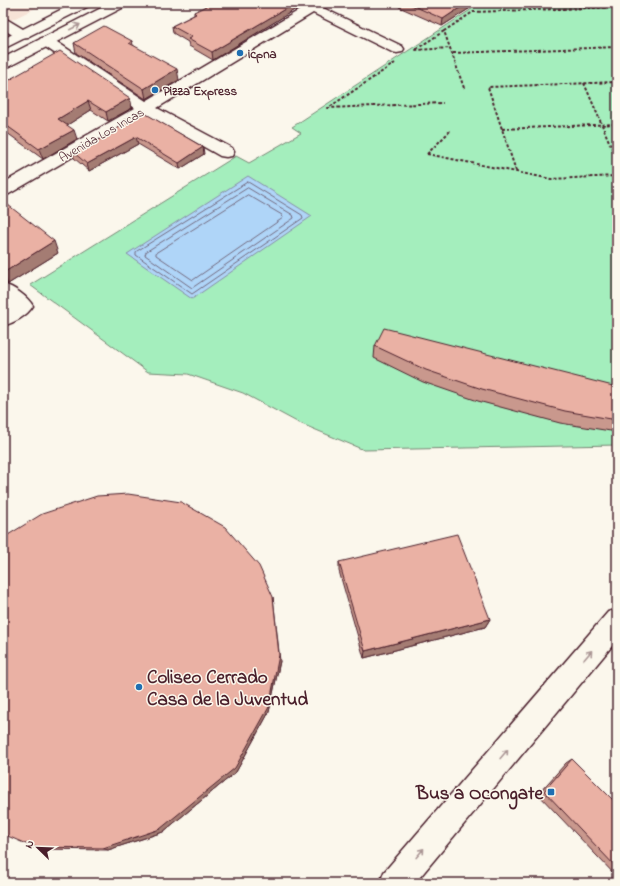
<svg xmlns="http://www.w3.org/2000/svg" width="620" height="886" font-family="'Indie Flower',sans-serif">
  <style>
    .built { fill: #f6e2d6 }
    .green { fill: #a4eebd; stroke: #778674 }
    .water { fill: #afd5f8; stroke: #878ca6 }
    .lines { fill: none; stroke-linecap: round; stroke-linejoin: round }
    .shore { stroke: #72687d; stroke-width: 1 }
    .minor-casing { stroke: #4a1f2b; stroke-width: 3 }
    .highway-casing { stroke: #4a1f2b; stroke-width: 3 }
    .path { stroke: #4a1f2b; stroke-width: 2; stroke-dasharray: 3 2; stroke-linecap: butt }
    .minor { fill: #fbf7ec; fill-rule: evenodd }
    .highway { fill: #fbf7ec; fill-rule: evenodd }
    .wall { fill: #c9988d; stroke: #4a1f2b }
    .shaded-wall { fill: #a47c73; stroke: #4a1f2b }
    .building { fill: #eab1a4; stroke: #4a1f2b }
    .oneway { stroke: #ab9695 }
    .poi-dot { fill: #1f6fb2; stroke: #fbf7ec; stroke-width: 1.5 }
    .labels { text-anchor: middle; stroke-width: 3; stroke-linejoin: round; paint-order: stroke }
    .far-poi-label { font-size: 13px; font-weight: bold; fill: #4a1f2b; stroke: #fbf7ec; text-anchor: start }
    .far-street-label { font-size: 13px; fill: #4a1f2b; stroke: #fbf7ec }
    .near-poi-label { font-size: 19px; font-weight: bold; fill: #4a1f2b; stroke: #fbf7ec; text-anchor: start }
  </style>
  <rect width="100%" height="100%" fill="#fbf7ec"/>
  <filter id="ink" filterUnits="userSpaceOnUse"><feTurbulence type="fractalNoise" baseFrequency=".025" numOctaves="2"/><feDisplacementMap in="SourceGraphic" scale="8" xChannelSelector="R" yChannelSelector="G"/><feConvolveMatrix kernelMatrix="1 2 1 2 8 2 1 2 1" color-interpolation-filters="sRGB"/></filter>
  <g filter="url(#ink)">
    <path class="built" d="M 3,3 L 46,3 L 3,24 Z"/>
    <path class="green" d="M 481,3 L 617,3 L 617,445 L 364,450 L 297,422 L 243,393 L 188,374 L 148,372 L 30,285 L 236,156 L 249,163 L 301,133 L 292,127 Z"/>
    <path class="water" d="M 248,176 L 312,216 L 192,299 L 127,254 Z"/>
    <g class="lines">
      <path class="shore" d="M 248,182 L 302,215 L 303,218 L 192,294 L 136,255 L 136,252 Z
        M 248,188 L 293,215 L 294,218 L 192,288 L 145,255 L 146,252 Z
        M 248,195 L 282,215 L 283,218 L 193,280 L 156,255 L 156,253 Z"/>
      <g class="minor-casing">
        <path id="minor" d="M 296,3 L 328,3 L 323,8 L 402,46 L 404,49 L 402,52 L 397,53 L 392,52 L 313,13 L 157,108 L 232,148 L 234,152 L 232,156 L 226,157 L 220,156 L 146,114 L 9,194 L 3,196 L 3,183 L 135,108 L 41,44 L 39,41 L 41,38 L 46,37 L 51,38 L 146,101 L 303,8 Z
          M 3,19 L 8,20 L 28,32 L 30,35 L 28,38 C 18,40 11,34 3,29 Z
          M 3,284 C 14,287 27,296 33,306 C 27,316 13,323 3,326 L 3,309 L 9,306 L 3,301 Z
          M 617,609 L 617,640 L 415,883 L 380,883 L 384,872 L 608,612 Z"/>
      </g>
      <g class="highway-casing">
        <path id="highway" d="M 74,3 L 91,3 L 89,6 L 3,49 L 3,39 Z
          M 111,3 L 128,3 L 126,6 L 8,67 L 3,68 L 3,58 Z"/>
      </g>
      <path class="path" d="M 444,31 L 415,50 L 451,48
        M 453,53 L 617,47
        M 395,63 L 328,108 L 443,103
        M 584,83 L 617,160
        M 464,88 L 444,31 L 473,12 L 617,7
        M 502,129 L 617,124
        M 427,154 L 551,179 L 617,176
        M 427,154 L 450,131
        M 516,171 L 488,87 L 617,82"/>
      <use href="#minor" class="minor"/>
      <use href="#highway" class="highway"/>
    </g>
    <path class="wall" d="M 399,3 L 478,3 L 442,26 L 399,7 Z
      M 299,7 L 213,60 L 189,46 L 188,42 L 173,33 L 172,26 L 194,15 L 194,12 Z
      M 132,41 L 133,45 L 179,80 L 146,99 L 76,53 L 74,43 Z
      M 12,78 L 130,98 L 132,108 L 108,121 L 91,110 L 67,125 L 77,139 L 43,159 L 3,130 L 3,84 L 12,79 Z
      M 120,123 L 204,154 L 180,169 L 138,144 L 89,171 L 74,158 L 72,151 L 92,144 L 121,126 Z
      M 3,201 L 58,253 L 8,284 L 3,283 Z
      M 375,346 L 617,387 L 617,432 L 560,423 L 478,401 L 423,382 L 374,358 Z
      M 339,562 L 490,619 L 485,627 L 364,658 L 339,571 Z
      M 280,661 L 269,712 L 236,772 L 163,832 L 108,850 L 40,849 L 33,847 Z
      M 572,759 L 617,804 L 617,877 L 538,794 L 566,763 Z"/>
    <path class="shaded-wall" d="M 295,3 L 299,3 L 299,7 L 213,60 L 212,52 Z
      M 467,3 L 478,3 L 442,26 L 443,19 Z
      M 177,69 L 179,80 L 146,99 L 144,89 Z
      M 130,98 L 132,108 L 108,121 L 106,112 Z
      M 88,101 L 91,110 L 61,129 L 58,119 Z
      M 74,130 L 77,139 L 43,159 L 39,149 Z
      M 136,137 L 138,144 L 89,171 L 87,164 Z
      M 203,147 L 204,154 L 180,169 L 179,163 Z
      M 3,167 L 5,172 L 3,173 Z
      M 54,241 L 58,253 L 8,284 L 3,273 Z
      M 273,597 L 280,661 L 269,712 L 236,772 L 163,832 L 108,850 L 103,848 Z
      M 490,619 L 485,627 L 364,658 L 365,651 Z"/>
    <path class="building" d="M 212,3 L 295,3 L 212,52 L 188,39 L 192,37 L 172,26 L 196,14 L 194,12 Z
      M 407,3 L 467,3 L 443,19 Z
      M 104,26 L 132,41 L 129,43 L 177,69 L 144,89 L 74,43 Z
      M 60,51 L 130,98 L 106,112 L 88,101 L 58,119 L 74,130 L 39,149 L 3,123 L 3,84 L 13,78 L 12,78 Z
      M 141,111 L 203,147 L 179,163 L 136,137 L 87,164 L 72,151 L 88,142 L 92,144 L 123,125 L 120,123 Z
      M 3,201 L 54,241 L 3,273 Z
      M 384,328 L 617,387 L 617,420 L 565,411 L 482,389 L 426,370 L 375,346 Z
      M 128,494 L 181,502 L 225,527 L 259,566 L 273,597 L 279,655 L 269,707 L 235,768 L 160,829 L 103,848 L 33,847 L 3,834 L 3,538 L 42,514 L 97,496 Z
      M 457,534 L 490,619 L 365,651 L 339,562 Z
      M 572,759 L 617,804 L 617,868 L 544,791 Z"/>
    <defs><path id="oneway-shaft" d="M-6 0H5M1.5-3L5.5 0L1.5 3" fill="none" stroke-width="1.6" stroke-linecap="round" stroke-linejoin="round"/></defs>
    <g class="oneway">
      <use href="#oneway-shaft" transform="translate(75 27) rotate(-27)"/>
      <use href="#oneway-shaft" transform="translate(588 655) rotate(-50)"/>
      <use href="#oneway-shaft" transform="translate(504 754) rotate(-50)"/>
      <use href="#oneway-shaft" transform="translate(420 853) rotate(-50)"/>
    </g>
  </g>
  <g class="poi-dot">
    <circle cx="240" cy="53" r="4"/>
    <circle cx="155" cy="90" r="4"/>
    <circle cx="139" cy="687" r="4"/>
    <rect x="547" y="788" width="8" height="8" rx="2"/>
  </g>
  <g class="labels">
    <g class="far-poi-label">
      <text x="248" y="58">icpna</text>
      <text x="163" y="95">Pizza Express</text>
    </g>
    <g class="far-street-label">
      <text transform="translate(101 134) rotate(-30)" y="5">Avenida Los Incas</text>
    </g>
    <g class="near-poi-label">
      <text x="147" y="683">Coliseo Cerrado<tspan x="147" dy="22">Casa de la Juventud</tspan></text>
      <text x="543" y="799" text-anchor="end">Bus a Ocongate</text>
    </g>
  </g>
  <rect width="620" height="886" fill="none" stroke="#fbf7ec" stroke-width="16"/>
  <rect x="8" y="8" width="604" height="870" fill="none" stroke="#4a1f2b" stroke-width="1.5" filter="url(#ink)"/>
  <g transform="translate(38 848) rotate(293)" stroke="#fbf7ec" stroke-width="3" paint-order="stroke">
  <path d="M0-3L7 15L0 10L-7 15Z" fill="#4a1f2b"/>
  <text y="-6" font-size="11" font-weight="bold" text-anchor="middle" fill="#4a1f2b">N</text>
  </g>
</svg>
